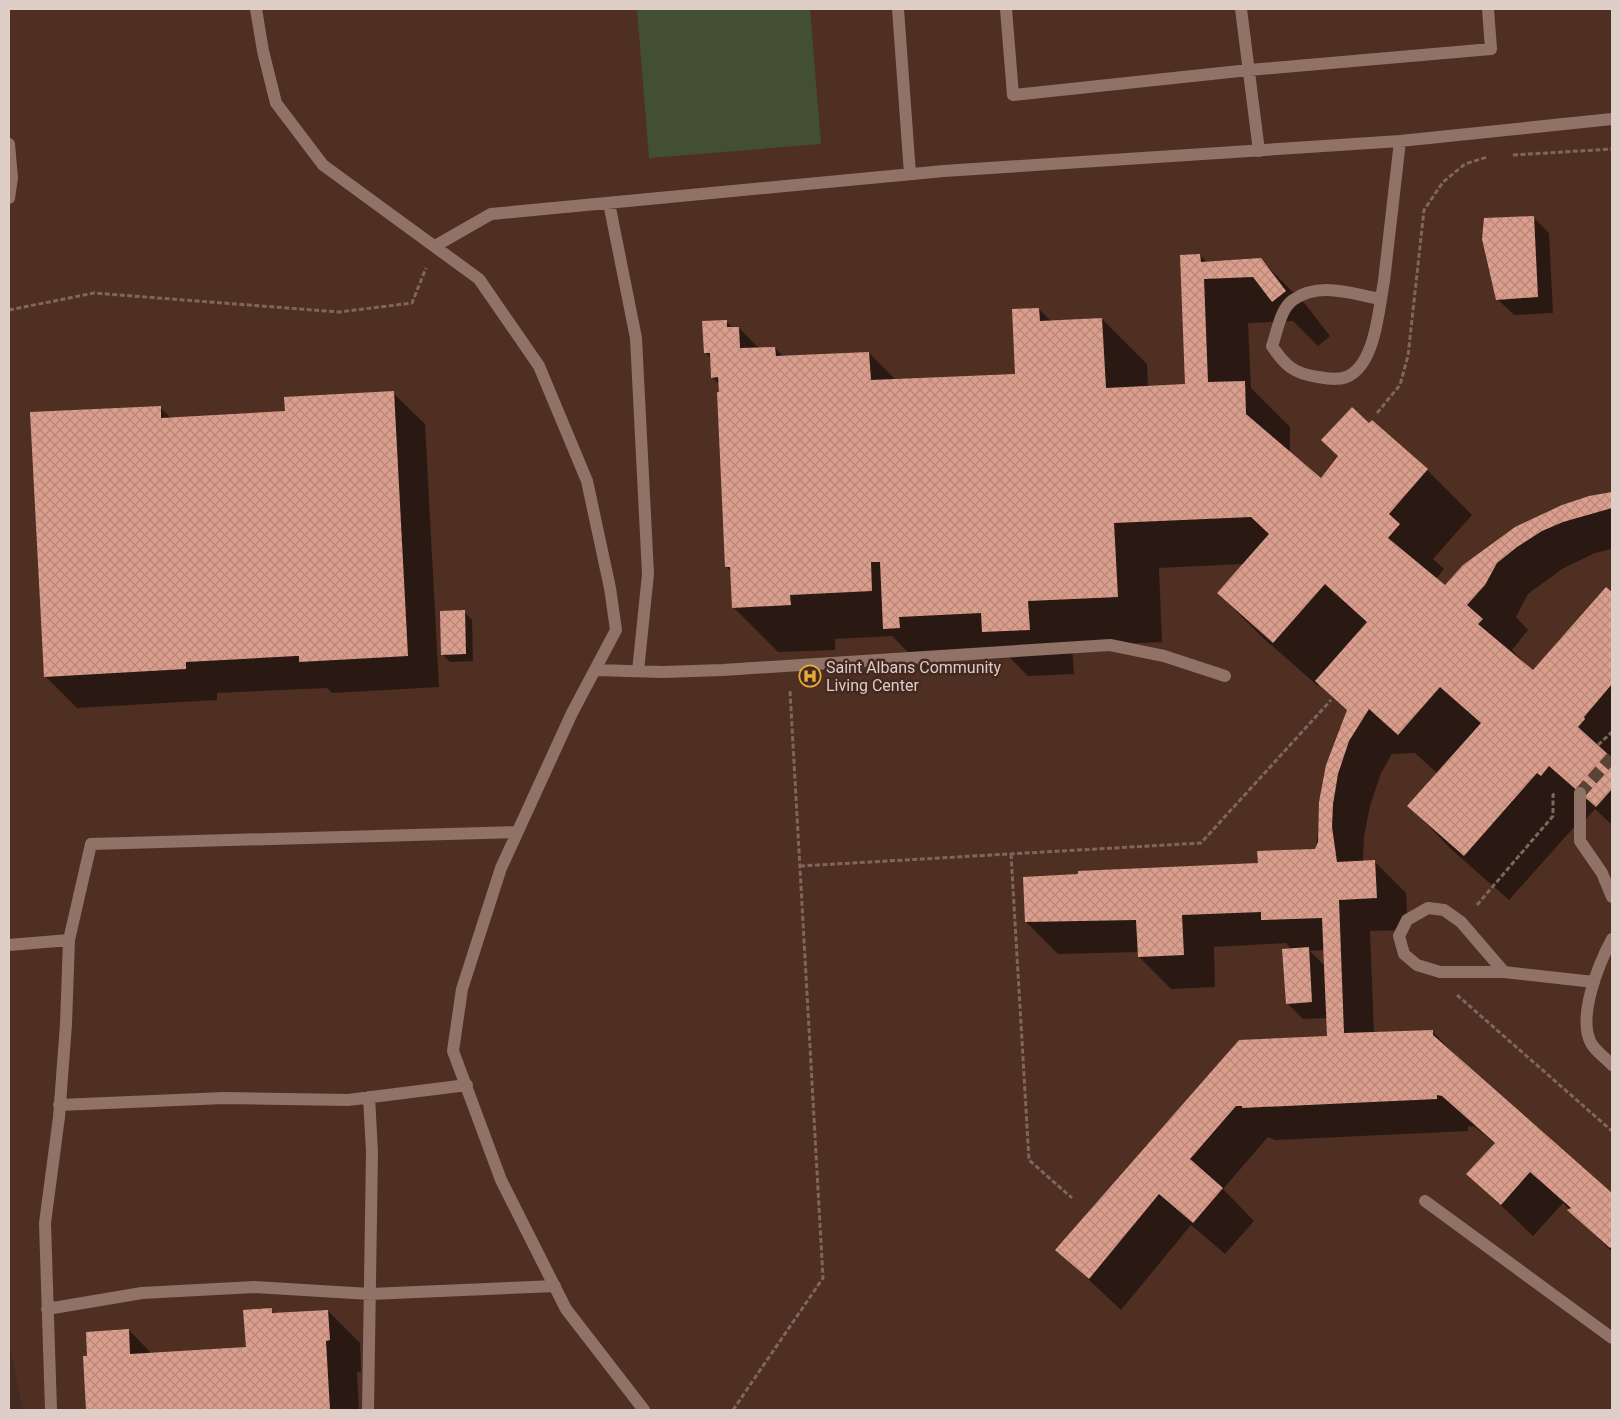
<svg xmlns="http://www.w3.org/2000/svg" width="1621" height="1419" font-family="Roboto,sans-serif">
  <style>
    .built { fill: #4f2f22 }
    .garden { fill: #424f33 }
    .shadow { fill: #0007; fill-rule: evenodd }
    .building { fill: url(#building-cross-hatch) }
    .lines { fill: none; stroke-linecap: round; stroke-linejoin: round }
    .minor-tunnel { stroke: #5a4238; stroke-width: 12; stroke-dasharray: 12 6; stroke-linecap: butt }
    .path { stroke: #7d665e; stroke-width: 3; stroke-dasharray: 5 2.5; stroke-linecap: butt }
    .minor { stroke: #907266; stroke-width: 12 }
    .labels { text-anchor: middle; stroke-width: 5; stroke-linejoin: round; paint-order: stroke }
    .poi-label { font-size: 16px; fill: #dfcdc7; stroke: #43291f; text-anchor: start }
  </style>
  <defs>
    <pattern id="building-cross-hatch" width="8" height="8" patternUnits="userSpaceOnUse" patternTransform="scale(1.25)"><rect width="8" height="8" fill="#dc9e8c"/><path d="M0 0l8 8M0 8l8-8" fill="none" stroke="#b68678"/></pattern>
  </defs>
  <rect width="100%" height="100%" fill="#43291f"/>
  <path class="built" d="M 9,9 L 1612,9 L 1612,1410 L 23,1410 L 9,1343 Z"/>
  <path class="garden" d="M 637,9 L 810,9 L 821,144 L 649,158 Z"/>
  <path class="shadow" d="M 1533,217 L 1549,233 L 1553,313 L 1514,315 L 1497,299 Z
    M 1200,255 L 1207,262 L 1261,260 L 1306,305 L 1330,336 L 1318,346 L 1293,321 L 1248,323 L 1251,388 L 1290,427 L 1290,453 L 1321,480 L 1372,422 L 1427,470 L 1472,515 L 1433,559 L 1444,569 L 1436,579 L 1445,587 L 1589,497 L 1612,494 L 1612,549 L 1595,553 L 1562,569 L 1528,594 L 1516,617 L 1528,630 L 1512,650 L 1533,672 L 1606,588 L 1612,594 L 1612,825 L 1595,809 L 1586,819 L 1583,817 L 1509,900 L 1453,851 L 1409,806 L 1438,774 L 1415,753 L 1392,754 L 1381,773 L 1370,806 L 1364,836 L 1363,859 L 1363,862 L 1374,861 L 1406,893 L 1408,930 L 1370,931 L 1374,1034 L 1432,1031 L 1464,1064 L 1612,1195 L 1612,1252 L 1563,1203 L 1533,1236 L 1468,1174 L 1495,1144 L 1475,1127 L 1468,1126 L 1468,1131 L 1275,1140 L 1268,1137 L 1223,1189 L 1254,1221 L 1225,1254 L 1191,1225 L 1121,1310 L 1057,1250 L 1239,1041 L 1328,1037 L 1328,1018 L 1303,1019 L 1287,1003 L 1292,950 L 1286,943 L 1214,947 L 1215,987 L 1171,989 L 1139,957 L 1139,952 L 1058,954 L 1026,922 L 1316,850 L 1323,784 L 1348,711 L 1320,684 L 1318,686 L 1263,638 L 1218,593 L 1244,564 L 1159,568 L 1162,642 L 1072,646 L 1074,674 L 1028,676 L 1010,658 L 943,661 L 944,673 L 929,674 L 892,636 L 835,639 L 835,650 L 778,652 L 733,607 L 731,572 L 726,566 L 720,385 L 712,377 L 712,359 L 705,352 L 726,321 L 733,328 L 739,328 L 760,349 L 775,348 L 784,357 L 869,353 L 896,380 L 1017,375 L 1039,309 L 1051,321 L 1102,319 L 1147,364 L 1148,387 L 1187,386 ZM 1325,950 L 1325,966 L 1310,951 Z
    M 393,393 L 425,424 L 439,687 L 332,693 L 327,688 L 217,693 L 217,700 L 77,708 L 45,676 L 160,407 L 172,419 L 286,413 Z
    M 464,612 L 472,620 L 473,661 L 450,662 L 442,654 Z
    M 271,1310 L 276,1314 L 328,1311 L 360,1343 L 361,1372 L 357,1372 L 359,1410 L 88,1410 L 85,1357 L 129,1330 L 152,1354 L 247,1348 Z"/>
  <path class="building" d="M 1534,216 L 1538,297 L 1496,300 L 1482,239 L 1484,218 Z
    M 1200,254 L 1201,262 L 1261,258 L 1286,291 L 1272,302 L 1253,277 L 1204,279 L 1208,382 L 1245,381 L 1246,414 L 1321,478 L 1338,456 L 1321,440 L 1352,407 L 1369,423 L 1372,420 L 1428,469 L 1389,514 L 1400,524 L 1388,538 L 1445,585 L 1463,565 L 1515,527 L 1562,505 L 1589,496 L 1612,492 L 1612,508 L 1563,522 L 1542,531 L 1517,547 L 1497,563 L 1485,585 L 1467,605 L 1483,619 L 1478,624 L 1533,670 L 1606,587 L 1612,592 L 1612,684 L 1584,717 L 1585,719 L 1578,727 L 1612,758 L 1612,789 L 1596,807 L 1549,766 L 1541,776 L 1537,773 L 1464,856 L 1407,806 L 1481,723 L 1440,687 L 1398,735 L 1369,709 L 1349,741 L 1338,774 L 1333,804 L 1332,827 L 1337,862 L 1375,860 L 1377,898 L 1339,900 L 1344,1033 L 1433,1030 L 1433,1035 L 1612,1193 L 1612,1246 L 1610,1248 L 1567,1210 L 1571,1208 L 1530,1172 L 1501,1205 L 1466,1174 L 1495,1143 L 1442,1096 L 1437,1095 L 1437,1099 L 1242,1108 L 1242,1106 L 1236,1106 L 1190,1159 L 1223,1188 L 1193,1223 L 1159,1194 L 1089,1279 L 1055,1250 L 1239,1040 L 1327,1036 L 1322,918 L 1261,920 L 1261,912 L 1182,915 L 1184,955 L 1138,957 L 1136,920 L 1025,922 L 1023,877 L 1078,874 L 1078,871 L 1258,863 L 1257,851 L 1315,849 L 1318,842 L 1319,802 L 1326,765 L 1347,710 L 1315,681 L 1367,622 L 1325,584 L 1273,643 L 1217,593 L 1269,534 L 1251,517 L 1114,523 L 1118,597 L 1028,601 L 1030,630 L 982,632 L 981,613 L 899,617 L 900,628 L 883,629 L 880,562 L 871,562 L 872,591 L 790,595 L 791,605 L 732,608 L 730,567 L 725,567 L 717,392 L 719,392 L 718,377 L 711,378 L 710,353 L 704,353 L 702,321 L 727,320 L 727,327 L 739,327 L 740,348 L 775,347 L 776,356 L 869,352 L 871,380 L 1015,374 L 1012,309 L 1039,308 L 1040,321 L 1102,318 L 1106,388 L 1185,384 L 1180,255 Z
    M 394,391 L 408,656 L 299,662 L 299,656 L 296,656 L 186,662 L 186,669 L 44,677 L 30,412 L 161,406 L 161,418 L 285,411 L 284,397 Z
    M 465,610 L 466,654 L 441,655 L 440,611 Z
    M 1309,947 L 1312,1002 L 1286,1004 L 1282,949 Z
    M 272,1308 L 272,1313 L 328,1310 L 330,1340 L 326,1341 L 330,1410 L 86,1410 L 83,1356 L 87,1356 L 86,1332 L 129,1329 L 130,1354 L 246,1347 L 243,1310 Z"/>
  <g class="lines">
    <path class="minor-tunnel" d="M 1580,793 L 1612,757"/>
    <path class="path" d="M 1513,155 L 1612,149
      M 9,310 L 94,293 L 339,312 L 412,303 L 426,268
      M 1377,413 L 1400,385 L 1408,356 L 1424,210 L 1443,182 L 1465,164 L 1487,157
      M 1598,745 L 1612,732
      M 1011,854 L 1029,1160 L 1072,1198
      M 800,866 L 1201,843 L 1331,700
      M 1477,905 L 1553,816 L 1553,795 L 1556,792
      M 1457,995 L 1612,1131
      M 733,1410 L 823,1278 L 790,691"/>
    <path class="minor" d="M 256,9 L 263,51 L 276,103 L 323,165 L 479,279 L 539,366 L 587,481 L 610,588 L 616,630 L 572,713 L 501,868 L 462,989 L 453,1051 L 501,1180 L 566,1309 L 644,1410
      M 898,9 L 910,174
      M 1006,9 L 1013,95 L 1249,70 L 1491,49 L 1488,9
      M 1241,9 L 1259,151
      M 9,144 L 12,178 L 9,198
      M 609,203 L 636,338 L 648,574 L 638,671
      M 435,246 L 491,214 L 944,171 L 1400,141 L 1612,119
      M 1381,299 C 1352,294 1319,281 1293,300 C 1280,309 1277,333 1272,346 C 1285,366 1295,374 1318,377 C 1329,379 1343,381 1352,374 C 1376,358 1379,307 1384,281 L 1400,141
      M 595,670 L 663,672 L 723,670 L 1110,645 L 1164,656 L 1225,676
      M 1580,793 L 1580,841 L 1602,873 L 1612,897
      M 1612,939 C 1599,963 1577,1017 1591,1043 C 1595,1051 1606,1058 1612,1065
      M 69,940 L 91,844 L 517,832
      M 9,945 L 69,940 L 66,1024 L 59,1117 L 45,1223 L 51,1410
      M 1504,972 L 1461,922 L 1444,910 L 1428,908 L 1407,920 L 1399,936 L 1404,954 L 1417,965 L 1440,972 L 1504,972 L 1594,982
      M 59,1105 L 224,1098 L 348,1100 L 467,1085
      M 1425,1201 L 1612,1338
      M 47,1309 L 142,1293 L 254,1287 L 370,1294 L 555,1286
      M 368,1410 L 372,1152 L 369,1097"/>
  </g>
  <defs>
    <g id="hospital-ring" transform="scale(1.125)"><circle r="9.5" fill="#43291f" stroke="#e8ab37" stroke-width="1.5"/><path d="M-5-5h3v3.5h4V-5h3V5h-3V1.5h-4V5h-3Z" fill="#e8ab37"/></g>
  </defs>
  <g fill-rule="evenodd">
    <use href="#hospital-ring" x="810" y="676"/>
  </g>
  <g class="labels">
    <g class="poi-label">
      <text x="826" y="673">Saint Albans Community<tspan x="826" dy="18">Living Center</tspan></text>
    </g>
  </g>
  <rect width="1621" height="1419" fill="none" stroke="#dfcdc7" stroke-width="20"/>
</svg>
